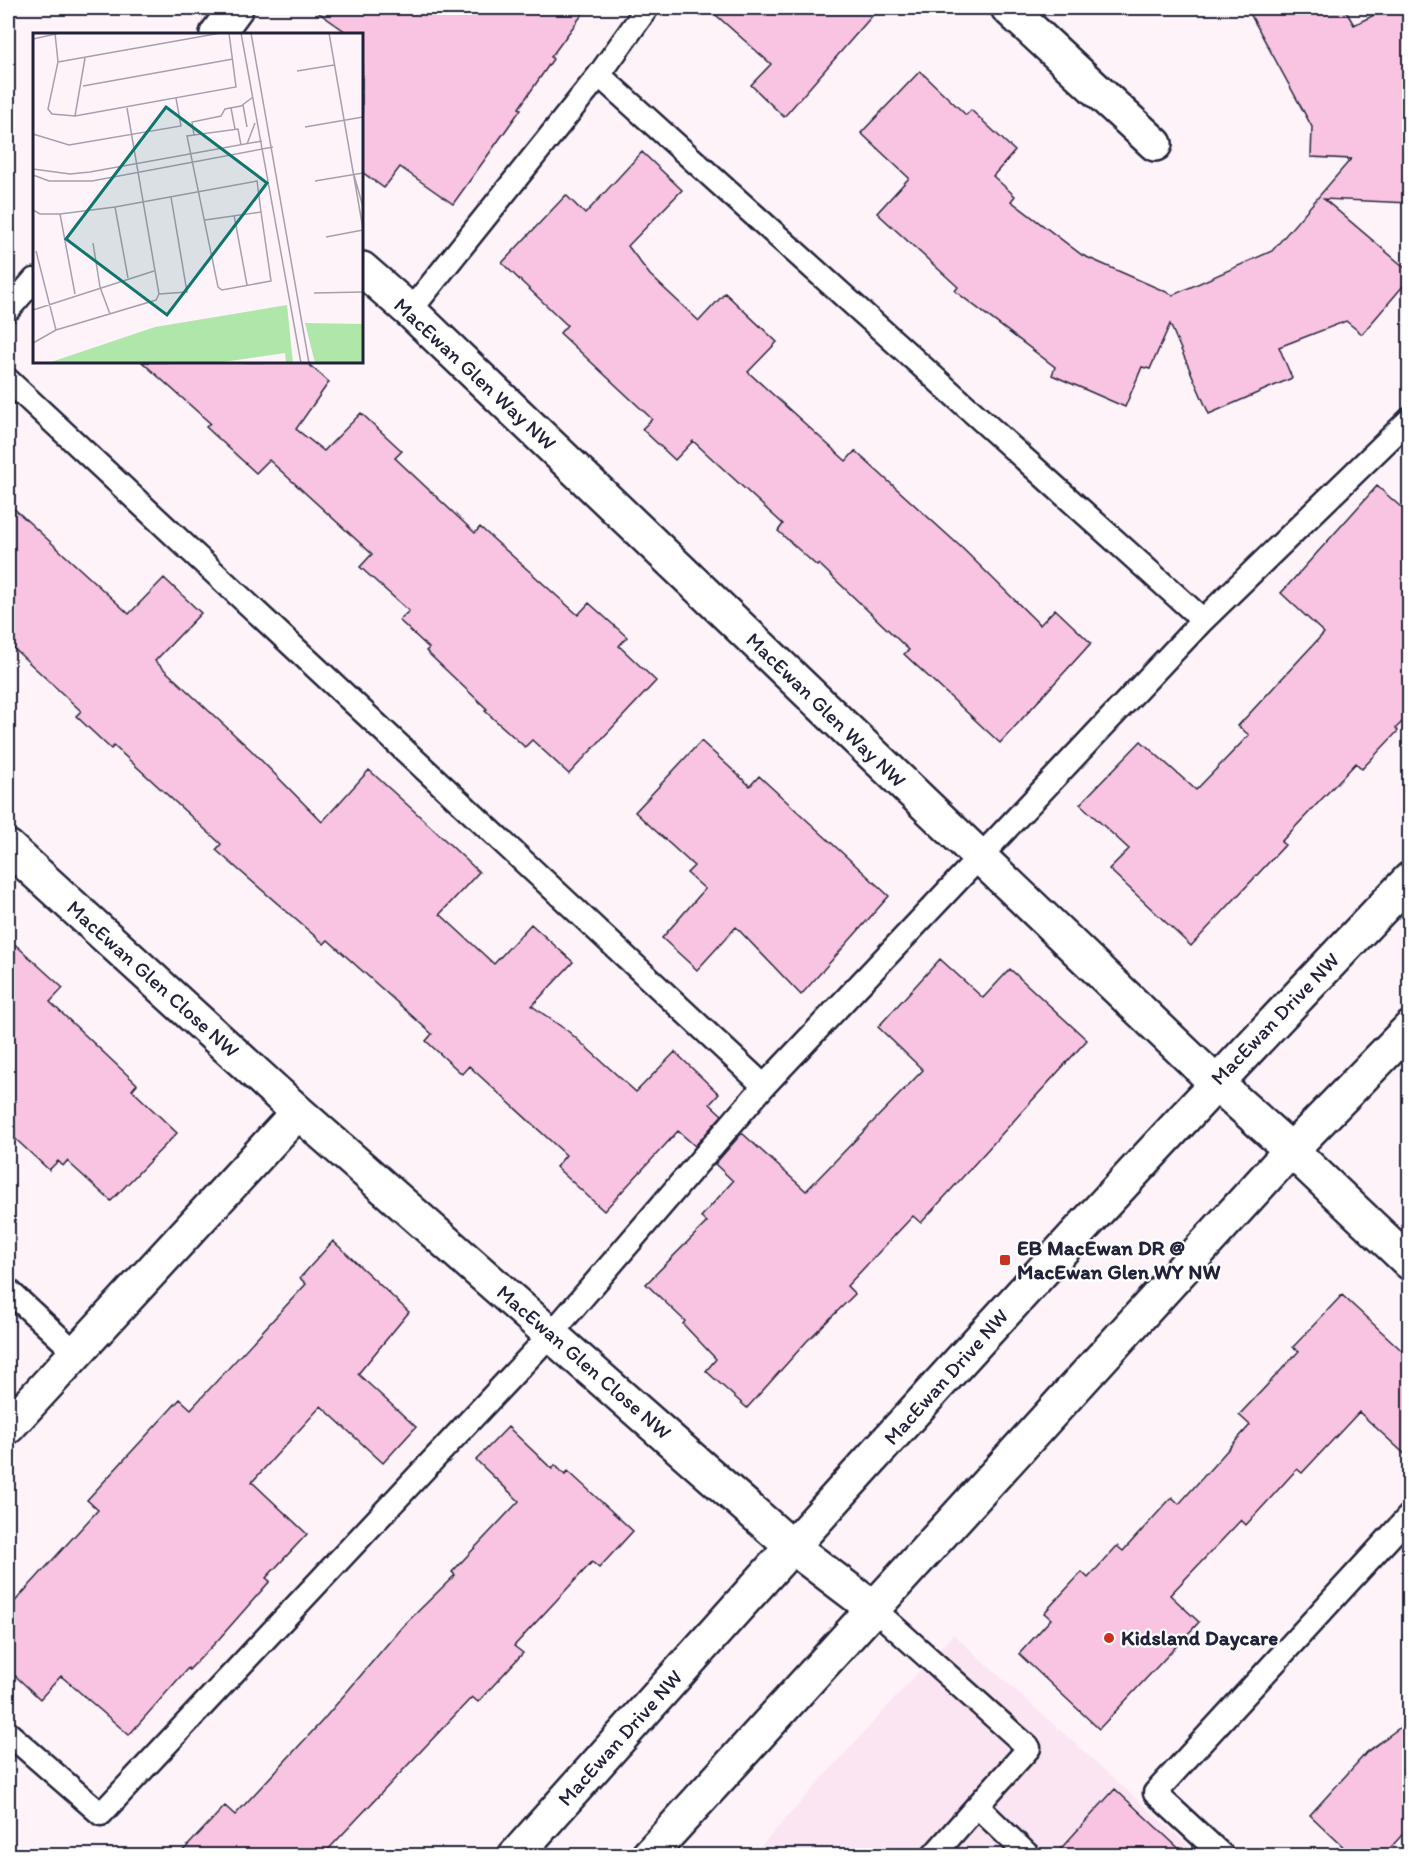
<svg xmlns="http://www.w3.org/2000/svg" width="1417" height="1863" font-family="Itim,sans-serif">
  <style>
    .built { fill: #fce5f2 }
    .building { fill: #f8c4e1; stroke: #22223b; stroke-width: 1.5 }
    .lines { fill: none; stroke-linecap: round; stroke-linejoin: round }
    .lane-casing { stroke: #22223b; stroke-width: 27 }
    .street-casing { stroke: #22223b; stroke-width: 38 }
    .secondary-casing { stroke: #22223b; stroke-width: 38 }
    .lane { stroke: #fff; stroke-width: 22 }
    .street { stroke: #fff; stroke-width: 33 }
    .secondary { stroke: #fff; stroke-width: 33 }
    .poi-dot { fill: #c8321e; stroke: #fff; stroke-width: 2 }
    .labels { text-anchor: middle; stroke-width: 4.5; stroke-linejoin: round; paint-order: stroke }
    .street-label { font-size: 21px; fill: #22223b; stroke: #fff }
    .poi-label { font-size: 21px; font-weight: bold; fill: #22223b; stroke: #fff; text-anchor: start }
    .inset-road { fill: none; stroke: #a69fad; stroke-width: 1.5 }
    .view { fill: #0f766e; fill-opacity: 0.15; stroke: #0f766e; stroke-width: 3 }
    .inset-edge { fill: none; stroke: #22223b; stroke-width: 3 }
  </style>
  <rect width="100%" height="100%" fill="#fef3f9"/>
  <filter id="ink" filterUnits="userSpaceOnUse"><feTurbulence type="fractalNoise" baseFrequency=".0167" numOctaves="2"/><feDisplacementMap in="SourceGraphic" scale="12" xChannelSelector="R" yChannelSelector="G"/><feConvolveMatrix kernelMatrix="1 2 1 2 8 2 1 2 1" color-interpolation-filters="sRGB"/></filter>
  <g filter="url(#ink)">
    <path class="built" d="M 953,1634 L 1199,1855 L 752,1856 Z"/>
    <path class="building" d="M 312,8 L 587,8 L 551,57 L 553,59 L 519,108 L 521,109 L 453,204 L 400,167 L 384,188 L 362,172 L 362,34 L 349,34 Z
      M 708,8 L 879,8 L 784,117 L 751,85 L 771,64 Z
      M 1247,8 L 1344,8 L 1354,25 L 1388,8 L 1410,8 L 1410,203 L 1324,199 L 1410,272 L 1410,278 L 1362,334 L 1346,321 L 1279,347 L 1292,378 L 1209,414 L 1170,324 L 1150,369 L 1142,367 L 1125,407 L 1052,375 L 1055,367 L 955,291 L 958,287 L 877,213 L 909,178 L 861,133 L 920,71 L 966,115 L 971,110 L 1015,151 L 993,176 L 1015,196 L 1011,201 L 1082,255 L 1173,295 L 1272,251 L 1351,159 L 1311,157 L 1312,127 Z
      M 642,152 L 682,190 L 628,246 L 650,275 L 699,321 L 725,293 L 777,342 L 748,372 L 846,461 L 855,451 L 962,548 L 1040,625 L 1055,609 L 1091,643 L 1000,743 L 904,654 L 909,650 L 819,564 L 817,566 L 778,531 L 783,524 L 693,441 L 675,460 L 642,429 L 652,419 L 560,333 L 567,325 L 502,263 L 566,195 L 585,214 Z
      M 142,362 L 306,362 L 329,382 L 296,429 L 324,451 L 361,413 L 402,451 L 395,458 L 475,533 L 480,527 L 578,615 L 589,603 L 627,637 L 619,646 L 656,681 L 569,774 L 532,740 L 525,747 L 485,711 L 487,709 L 426,651 L 429,648 L 399,620 L 409,611 L 360,567 L 372,554 L 269,460 L 256,473 L 206,427 L 210,423 Z
      M 1377,486 L 1410,515 L 1410,714 L 1396,728 L 1398,731 L 1362,769 L 1356,763 L 1281,842 L 1285,845 L 1191,946 L 1109,869 L 1129,849 L 1080,804 L 1141,741 L 1196,790 L 1249,735 L 1238,726 L 1324,633 L 1281,593 Z
      M 8,503 L 129,614 L 164,578 L 201,613 L 155,661 L 251,750 L 322,822 L 369,770 L 412,809 L 479,872 L 440,914 L 494,964 L 531,924 L 573,962 L 532,1006 L 569,1032 L 636,1092 L 675,1052 L 719,1094 L 710,1104 L 722,1115 L 695,1146 L 678,1131 L 604,1211 L 556,1167 L 566,1155 L 469,1066 L 462,1074 L 426,1041 L 432,1034 L 328,940 L 324,944 L 216,850 L 221,844 L 114,746 L 111,749 L 76,716 L 81,711 L 8,643 Z
      M 701,741 L 750,786 L 759,776 L 889,896 L 801,995 L 736,927 L 697,970 L 662,938 L 705,889 L 687,873 L 694,866 L 635,812 Z
      M 8,938 L 63,988 L 50,1002 L 137,1084 L 132,1090 L 177,1133 L 111,1201 L 67,1161 L 63,1166 L 58,1161 L 49,1170 L 8,1132 Z
      M 940,959 L 983,998 L 1010,969 L 1087,1040 L 921,1223 L 913,1216 L 847,1286 L 855,1294 L 807,1341 L 747,1408 L 706,1371 L 716,1359 L 683,1324 L 685,1321 L 646,1284 L 707,1222 L 701,1217 L 733,1181 L 715,1164 L 742,1133 L 806,1191 L 923,1070 L 878,1027 Z
      M 333,1241 L 409,1312 L 358,1374 L 416,1427 L 383,1463 L 321,1406 L 252,1482 L 307,1534 L 266,1578 L 270,1581 L 218,1640 L 189,1670 L 188,1668 L 129,1735 L 61,1676 L 40,1699 L 8,1669 L 8,1609 L 98,1510 L 87,1500 L 180,1399 L 191,1409 L 306,1284 L 300,1278 Z
      M 1342,1295 L 1410,1358 L 1410,1459 L 1359,1412 L 1302,1473 L 1297,1469 L 1246,1525 L 1241,1520 L 1170,1595 L 1199,1622 L 1099,1729 L 1019,1654 L 1051,1619 L 1044,1613 L 1082,1572 L 1088,1578 L 1117,1546 L 1123,1551 L 1172,1497 L 1179,1504 L 1250,1425 L 1239,1415 L 1299,1351 L 1293,1347 Z
      M 508,1427 L 552,1469 L 555,1465 L 565,1475 L 568,1471 L 633,1531 L 599,1568 L 592,1562 L 514,1646 L 523,1653 L 478,1702 L 472,1697 L 322,1856 L 178,1856 L 225,1806 L 235,1815 L 323,1720 L 401,1628 L 455,1575 L 452,1572 L 519,1501 L 476,1460 Z
      M 1410,1720 L 1410,1826 L 1383,1856 L 1353,1856 L 1310,1815 L 1367,1752 Z
      M 1115,1789 L 1187,1856 L 1054,1856 Z"/>
    <g class="lines">
      <g class="lane-casing">
        <path id="lane" d="M 599,75 L 1203,620
          M 8,310 L 34,280
          M 410,311 L 599,75 L 647,8
          M 8,380 L 764,1086
          M 8,1290 L 76,1353
          M 874,1609 L 1029,1748 L 977,1806 L 1029,1856
          M 8,1733 L 101,1814 L 552,1333 L 764,1086 L 1203,620 L 1410,419
          M 933,1856 L 977,1806
          M 1223,1856 L 1155,1793 L 1410,1515"/>
      </g>
      <g class="street-casing">
        <path id="street" d="M 1008,8 L 1155,144
          M 217,34 L 236,8
          M 362,269 L 410,311 L 1215,1082 L 1291,1150 L 1410,1263
          M 8,847 L 298,1112 L 791,1546 L 874,1609
          M 8,1427 L 298,1112"/>
      </g>
      <g class="secondary-casing">
        <path id="secondary" d="M 515,1856 C 809,1526 1104,1198 1410,879
          M 648,1856 L 1291,1150 L 1410,1028"/>
      </g>
      <use href="#lane" class="lane"/>
      <use href="#street" class="street"/>
      <use href="#secondary" class="secondary"/>
    </g>
  </g>
  <g class="poi-dot">
    <rect x="999" y="1254" width="12" height="12" rx="3"/>
    <circle cx="1109" cy="1638" r="6"/>
  </g>
  <g class="labels">
    <g class="street-label">
      <text transform="translate(475 374) rotate(43)" y="7">MacEwan Glen Way NW</text>
      <text transform="translate(826 710) rotate(44)" y="7">MacEwan Glen Way NW</text>
      <text transform="translate(153 979) rotate(42)" y="7">MacEwan Glen Close NW</text>
      <text transform="translate(1275 1019) rotate(-46)" y="7">MacEwan Drive NW</text>
      <text transform="translate(584 1362) rotate(41)" y="7">MacEwan Glen Close NW</text>
      <text transform="translate(946 1377) rotate(-48)" y="7">MacEwan Drive NW</text>
      <text transform="translate(620 1738) rotate(-48)" y="7">MacEwan Drive NW</text>
    </g>
    <g class="poi-label">
      <text x="1017" y="1255">EB MacEwan DR @<tspan x="1017" dy="24">MacEwan Glen WY NW</tspan></text>
      <text x="1121" y="1645">Kidsland Daycare</text>
    </g>
  </g>
  <g transform="translate(33 33)">
    <rect width="330" height="330" fill="#fef3f9"/>
    <path d="M 254,272 L 260,330 L 253,330 L 252,320 L 183,330 L 15,330 L 122,294 ZM 272,290 L 330,291 L 330,330 L 282,330 Z" fill="#afe7aa"/>
    <path class="inset-road" d="M 22,0 L 25,29 L 15,76 L 19,81 L 42,83 L 203,54 L 196,0M 208,0 L 268,330M 218,0 L 276,330M 296,0 L 330,196M 0,6 L 27,0M 25,29 L 188,0M 264,38 L 301,32M 50,53 L 200,26M 210,72 L 214,94M 198,75 L 202,96M 42,83 L 52,25M 272,94 L 330,84M 0,101 L 36,112 L 148,93 L 143,65M 161,102 L 205,96 L 208,112M 214,111 L 222,90M 0,136 L 37,141 L 57,139 L 229,108M 0,142 L 16,148 L 59,148 L 240,114M 321,142 L 330,174M 282,148 L 330,140M 82,174 L 95,245M 0,177 L 7,181 L 27,181 L 82,174 L 224,148 L 228,179M 27,181 L 42,261M 201,182 L 214,252M 172,187 L 228,179 L 238,248 L 189,257 L 185,254 L 154,103 L 161,102 L 159,89 L 188,83 L 192,76 L 208,73 L 220,64M 293,204 L 330,197M 60,210 L 67,254 L 77,281M 3,218 L 23,297M 281,260 L 330,259M 126,261 L 154,259 L 138,164M 0,277 L 121,238M 0,310 L 23,297 L 123,267 L 126,261 L 94,75"/>
    <path class="view" d="M 133,74 L 234,150 L 134,282 L 33,206 Z"/>
    <rect width="330" height="330" class="inset-edge"/>
  </g>
  <rect width="1417" height="1863" fill="none" stroke="#fff" stroke-width="30"/>
  <rect x="15" y="15" width="1387" height="1833" fill="none" stroke="#22223b" stroke-width="2" filter="url(#ink)"/>
</svg>
